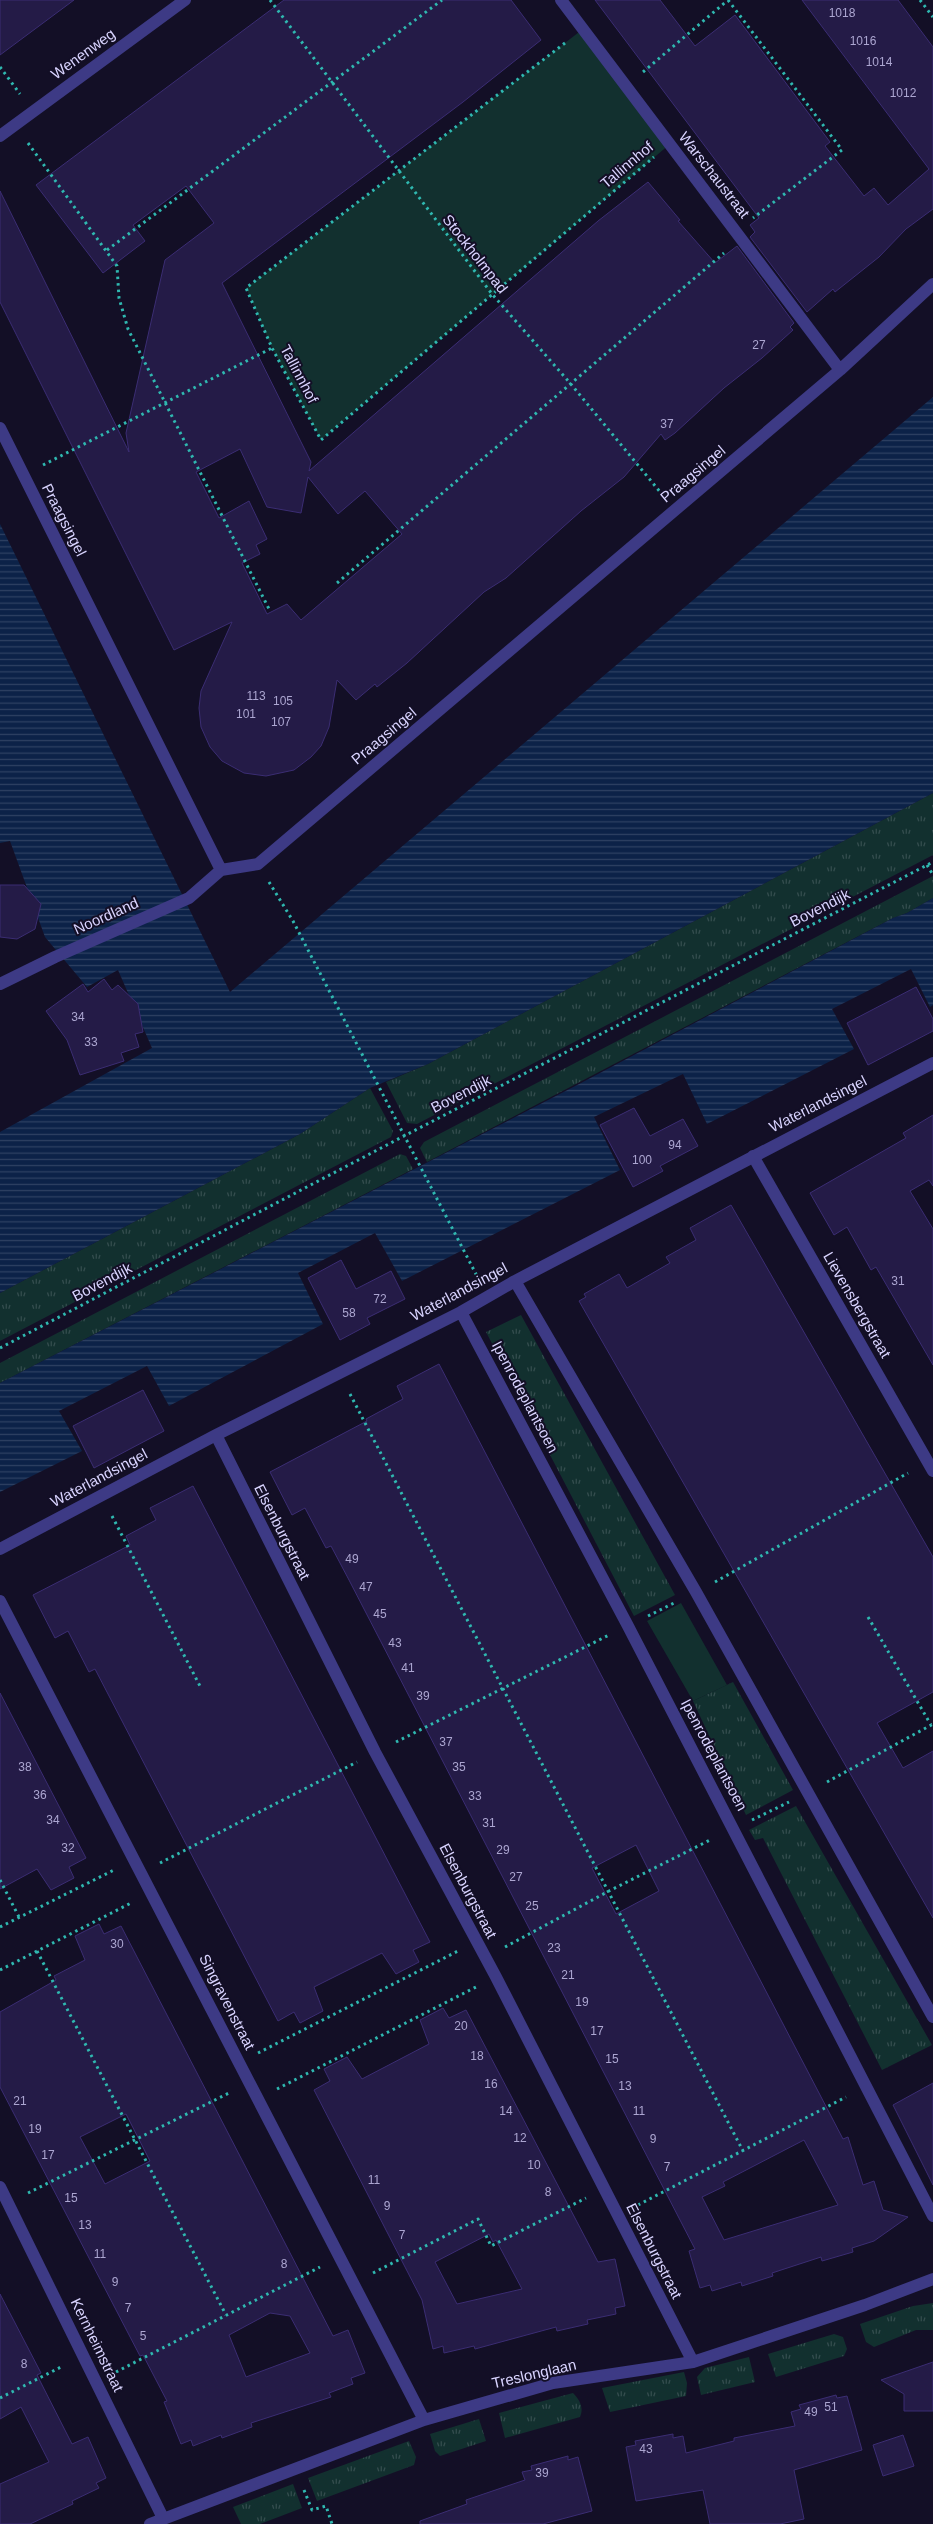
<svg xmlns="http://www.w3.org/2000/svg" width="933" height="2524" font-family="Arial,sans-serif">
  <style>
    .grass { fill: url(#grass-tufts) }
    .park { fill: #12302f }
    .water { fill: url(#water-rules) }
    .building { fill: #241b47; stroke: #3b2d73; fill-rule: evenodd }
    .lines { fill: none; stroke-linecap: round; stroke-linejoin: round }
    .path { stroke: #2fb8b0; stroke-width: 3; stroke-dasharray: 2.5 4; stroke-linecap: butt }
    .minor { stroke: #3d3a85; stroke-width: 12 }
    .labels { text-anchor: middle; stroke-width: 4; stroke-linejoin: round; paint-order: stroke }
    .number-label { font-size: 12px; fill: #aca6d1 }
    .street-label { font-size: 15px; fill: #d9d4ff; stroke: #130f26 }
  </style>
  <defs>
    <pattern id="grass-tufts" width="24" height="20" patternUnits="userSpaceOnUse" patternTransform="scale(1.25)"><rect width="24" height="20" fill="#12302f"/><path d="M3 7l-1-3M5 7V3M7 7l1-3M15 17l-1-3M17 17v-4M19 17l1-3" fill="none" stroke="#344d4e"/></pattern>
    <pattern id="water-rules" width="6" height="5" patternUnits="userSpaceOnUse" patternTransform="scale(1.25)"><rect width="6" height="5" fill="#0c2248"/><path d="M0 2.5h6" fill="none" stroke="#2f4163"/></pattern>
  </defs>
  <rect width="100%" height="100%" fill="#130f26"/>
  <path class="grass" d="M 933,793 L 933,855 L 417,1124 L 407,1123 L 386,1082 L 428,1064 Z
    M 933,876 L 933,898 L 907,913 L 893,918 L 427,1162 L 420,1148 L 424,1142 Z
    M 370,1088 L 393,1131 L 391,1137 L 0,1341 L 0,1293 L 300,1134 Z
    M 400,1154 L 406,1156 L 413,1169 L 0,1383 L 0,1363 Z
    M 521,1315 L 675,1595 L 634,1616 L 486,1332 Z
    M 733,1682 L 793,1790 L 746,1815 L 693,1701 Z
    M 796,1806 L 932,2045 L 882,2070 L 763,1838 L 755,1840 L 749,1830 Z
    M 933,2303 L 933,2330 L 916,2330 L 874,2347 L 866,2342 L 860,2324 L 913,2306 Z
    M 834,2334 L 843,2337 L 847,2349 L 844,2356 L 776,2377 L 768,2354 Z
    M 749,2357 L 755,2382 L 701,2395 L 697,2377 L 705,2368 Z
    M 684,2372 L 687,2383 L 686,2396 L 610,2412 L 602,2388 Z
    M 573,2393 C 580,2400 584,2408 580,2417 L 505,2438 L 499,2413 Z
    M 479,2419 L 486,2441 L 440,2456 L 435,2451 L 430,2434 Z
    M 409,2441 L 416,2457 L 414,2465 L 317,2501 L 308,2478 Z
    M 293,2484 L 302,2508 L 260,2524 L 241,2524 L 233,2507 Z"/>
  <path class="park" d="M 583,29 L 670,144 L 321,440 L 272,348 L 246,288 Z
    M 681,1603 L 727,1685 L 693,1701 L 647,1621 Z"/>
  <path class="water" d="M 933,397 L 933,793 L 428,1064 L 370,1088 L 300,1134 L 0,1293 L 0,1132 L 152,1048 L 118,970 L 87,987 L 45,937 L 10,841 L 0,843 L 0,524 L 230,992 Z
    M 933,898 L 933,1005 L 930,1007 L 911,969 L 832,1009 L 854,1049 L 707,1124 L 683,1074 L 594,1117 L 620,1170 L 402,1281 L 375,1233 L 298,1273 L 323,1324 L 169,1406 L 147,1366 L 59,1411 L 82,1451 L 0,1492 L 0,1383 L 581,1083 L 893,918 L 907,913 Z"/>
  <path class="building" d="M 0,0 L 74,0 L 0,55 Z
    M 284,0 L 511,0 L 541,40 L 463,102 L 222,283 L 311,462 L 309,471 L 598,221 L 648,182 L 680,220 L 678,221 L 715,263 L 737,246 L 794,323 L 790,327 L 793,330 L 762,358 L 724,388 L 675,433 L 665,440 L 661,434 L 624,477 L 581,511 L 506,578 L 484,592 L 407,663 L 377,687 L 375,684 L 356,700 L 337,680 L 329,727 L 321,746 L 311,757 L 294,770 L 266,776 L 244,773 L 222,761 L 210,747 L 201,727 L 199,708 L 201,691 L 232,622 L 174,650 L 0,302 L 0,191 L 129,452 L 126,433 L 165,260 L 214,223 L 186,186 L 133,225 L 145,241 L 103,273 L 36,185 ZM 240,449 L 267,507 L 301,513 L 308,477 L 338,514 L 365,491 L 402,534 L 301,620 L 287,604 L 267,614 L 242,563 L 260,554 L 256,545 L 267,539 L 249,501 L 219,518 L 196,472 Z
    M 595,0 L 660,0 L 695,46 L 735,15 L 830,142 L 825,146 L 864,196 L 874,188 L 888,205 L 929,169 L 802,0 L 898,0 L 933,47 L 933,209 L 906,229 L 879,257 L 835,292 L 833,289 L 807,312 L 750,237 L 755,232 L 750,225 L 759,218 Z
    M 0,885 L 24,885 L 41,904 L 35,929 L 17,939 L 0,937 Z
    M 104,979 L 112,990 L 118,985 L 138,1004 L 143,1032 L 135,1034 L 139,1047 L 121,1053 L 124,1061 L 80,1075 L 67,1040 L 46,1011 L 83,984 L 88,992 Z
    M 916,987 L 933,1019 L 933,1031 L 868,1065 L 847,1023 Z
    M 634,1108 L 650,1136 L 683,1119 L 698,1146 L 660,1166 L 663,1171 L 633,1187 L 600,1125 Z
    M 933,1115 L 933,1186 L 929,1180 L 910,1191 L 933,1229 L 933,1365 L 876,1267 L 871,1270 L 847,1227 L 834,1235 L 810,1193 L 906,1138 L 903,1133 Z
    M 731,1205 L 933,1557 L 933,1692 L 877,1723 L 903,1768 L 933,1751 L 933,1918 L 579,1301 L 586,1297 L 584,1294 L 619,1274 L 627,1288 L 670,1263 L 666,1257 L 696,1240 L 690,1228 Z
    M 341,1260 L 356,1289 L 391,1271 L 405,1299 L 367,1318 L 370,1324 L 340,1340 L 308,1278 Z
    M 439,1364 L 843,2139 L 848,2137 L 863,2185 L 874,2181 L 883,2210 L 908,2217 L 874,2241 L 852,2248 L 853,2252 L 822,2261 L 821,2257 L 772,2273 L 773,2276 L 742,2286 L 741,2282 L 712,2291 L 710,2285 L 700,2288 L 689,2251 L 695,2249 L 349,1580 L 331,1546 L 326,1548 L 305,1508 L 292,1515 L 270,1472 L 367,1421 L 366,1419 L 403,1399 L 397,1386 ZM 636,1845 L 659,1891 L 616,1914 L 592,1868 ZM 804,2140 L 838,2205 L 724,2240 L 702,2197 L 725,2186 L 723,2182 Z
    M 143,1390 L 164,1431 L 94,1468 L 73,1426 Z
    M 193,1486 L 430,1942 L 413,1950 L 419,1962 L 396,1974 L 382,1953 L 314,1987 L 323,2011 L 300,2023 L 294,2012 L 278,2021 L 95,1669 L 89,1672 L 68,1631 L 55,1638 L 33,1595 L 130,1545 L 126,1536 L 156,1520 L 150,1508 Z
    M 0,1693 L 86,1858 L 69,1867 L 74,1878 L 51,1890 L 37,1869 L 0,1889 Z
    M 99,1924 L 104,1934 L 121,1926 L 333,2336 L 348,2330 L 365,2373 L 351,2378 L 353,2384 L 329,2393 L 331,2397 L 251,2423 L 252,2427 L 222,2438 L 221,2435 L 193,2446 L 191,2440 L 181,2444 L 164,2402 L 167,2401 L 143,2355 L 140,2356 L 0,2087 L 0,2012 L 56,1980 L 54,1976 L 85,1960 L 75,1936 ZM 126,2114 L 150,2161 L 105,2184 L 80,2137 ZM 270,2313 L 290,2316 L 310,2353 L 246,2377 L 229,2335 Z
    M 443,2008 L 449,2018 L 466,2010 L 598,2262 L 615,2259 L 625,2306 L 615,2308 L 616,2314 L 587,2320 L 588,2324 L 557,2331 L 556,2327 L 475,2349 L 474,2346 L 444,2353 L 443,2346 L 433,2349 L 422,2300 L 314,2090 L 330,2081 L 324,2069 L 347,2057 L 362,2079 L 429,2044 L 420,2020 ZM 489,2234 L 493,2242 L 496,2240 L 522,2289 L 457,2304 L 435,2262 Z
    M 933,2083 L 933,2185 L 893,2105 Z
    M 0,2294 L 41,2373 L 37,2375 L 72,2444 L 88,2437 L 106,2478 L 96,2483 L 99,2488 L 72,2501 L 73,2504 L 30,2524 L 0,2524 L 0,2484 L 49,2462 L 21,2407 L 0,2419 Z
    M 933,2362 L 933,2411 L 904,2411 L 904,2394 L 881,2380 Z
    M 836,2395 L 837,2398 L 847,2396 L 862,2450 L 794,2470 L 804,2519 L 780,2524 L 710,2524 L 703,2490 L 636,2501 L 626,2447 L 636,2445 L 635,2441 L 673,2434 L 673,2438 L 683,2436 L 686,2453 L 734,2441 L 734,2438 L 795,2426 L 791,2412 L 801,2409 L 799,2405 Z
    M 903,2435 L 914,2466 L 883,2476 L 873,2445 Z
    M 568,2456 L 568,2460 L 578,2457 L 592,2511 L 543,2524 L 420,2524 L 420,2521 L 467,2504 L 466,2500 L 525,2480 L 522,2472 L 532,2470 L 531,2466 Z"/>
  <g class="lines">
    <path class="path" d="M 270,0 L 492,294 L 570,383 L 661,493
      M 728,0 L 842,150 L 753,218
      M 920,0 L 933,17
      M 565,43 L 246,288 L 272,348 L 321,440 L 654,157
      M 0,67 L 20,94
      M 643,72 L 728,0
      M 28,143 L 117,266 L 119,298 L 128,329 L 269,609
      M 107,250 L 442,0
      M 43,465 L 272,348
      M 337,583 L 724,253
      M 927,865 L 933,875
      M 269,882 L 293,921 L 477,1276
      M 0,1348 L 404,1136 L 933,862
      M 350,1394 L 743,2151
      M 112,1516 L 201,1688
      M 715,1582 L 908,1473
      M 648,1616 L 676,1602
      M 868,1617 L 931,1725
      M 396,1742 L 609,1635
      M 827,1782 L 933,1724
      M 752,1820 L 789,1802
      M 160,1863 L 357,1762
      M 0,1880 L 19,1917
      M 0,1927 L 114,1870
      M 505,1947 L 609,1891 L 712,1839
      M 37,1951 L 226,2315
      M 0,1970 L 131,1903
      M 258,2053 L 458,1951
      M 277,2089 L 476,1987
      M 28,2193 L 231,2092
      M 638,2205 L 846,2097
      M 373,2273 L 478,2219 L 491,2246 L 586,2198
      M 116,2372 L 320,2267
      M 0,2398 L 63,2366
      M 304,2490 L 312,2510 L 326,2506 L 332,2524"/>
    <path class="minor" d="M 561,0 L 840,370
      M 0,136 L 185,0
      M 0,428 L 221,870 L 258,864 L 840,370 L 933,284
      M 0,984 L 55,957 L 189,898 L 221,870
      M 753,1156 L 933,1471
      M 515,1281 L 696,1592 L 933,2017
      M 461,1312 L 628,1626 L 933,2216
      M 216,1435 L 375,1752 L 496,1977 L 693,2362
      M 0,1549 L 216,1435 L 461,1312 L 515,1281 L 933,1063
      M 0,1601 L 424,2420
      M 0,2187 L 163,2518
      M 150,2524 L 424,2420 L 553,2383 L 693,2362 L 865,2305 L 933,2279"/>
  </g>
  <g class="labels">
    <g class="number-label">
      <text x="842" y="17">1018</text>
      <text x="863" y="45">1016</text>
      <text x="879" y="66">1014</text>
      <text x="903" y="97">1012</text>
      <text x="759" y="349">27</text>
      <text x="667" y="428">37</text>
      <text x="256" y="700">113</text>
      <text x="283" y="705">105</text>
      <text x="246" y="718">101</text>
      <text x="281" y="726">107</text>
      <text x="78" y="1021">34</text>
      <text x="91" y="1046">33</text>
      <text x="675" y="1149">94</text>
      <text x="642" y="1164">100</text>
      <text x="898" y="1285">31</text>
      <text x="380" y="1303">72</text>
      <text x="349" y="1317">58</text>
      <text x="352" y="1563">49</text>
      <text x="366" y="1591">47</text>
      <text x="380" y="1618">45</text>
      <text x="395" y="1647">43</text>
      <text x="408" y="1672">41</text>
      <text x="423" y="1700">39</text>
      <text x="446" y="1746">37</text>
      <text x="25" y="1771">38</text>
      <text x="459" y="1771">35</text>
      <text x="40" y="1799">36</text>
      <text x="475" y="1800">33</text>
      <text x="53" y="1824">34</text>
      <text x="489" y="1827">31</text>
      <text x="68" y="1852">32</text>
      <text x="503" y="1854">29</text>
      <text x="516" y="1881">27</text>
      <text x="532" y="1910">25</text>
      <text x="117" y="1948">30</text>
      <text x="554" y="1952">23</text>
      <text x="568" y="1979">21</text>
      <text x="582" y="2006">19</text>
      <text x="461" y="2030">20</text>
      <text x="597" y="2035">17</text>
      <text x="477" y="2060">18</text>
      <text x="612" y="2063">15</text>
      <text x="491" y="2088">16</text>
      <text x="625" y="2090">13</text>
      <text x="20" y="2105">21</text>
      <text x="506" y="2115">14</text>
      <text x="639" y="2115">11</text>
      <text x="35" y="2133">19</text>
      <text x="520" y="2142">12</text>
      <text x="653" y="2143">9</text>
      <text x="48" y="2159">17</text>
      <text x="534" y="2169">10</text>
      <text x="667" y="2171">7</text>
      <text x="374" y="2184">11</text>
      <text x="548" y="2196">8</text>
      <text x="71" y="2202">15</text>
      <text x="387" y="2210">9</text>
      <text x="85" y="2229">13</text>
      <text x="402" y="2239">7</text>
      <text x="100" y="2258">11</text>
      <text x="284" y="2268">8</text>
      <text x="115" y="2286">9</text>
      <text x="128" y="2312">7</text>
      <text x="143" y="2340">5</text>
      <text x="24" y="2368">8</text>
      <text x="831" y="2411">51</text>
      <text x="811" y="2416">49</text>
      <text x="646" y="2453">43</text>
      <text x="542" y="2477">39</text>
    </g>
    <g class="street-label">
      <text transform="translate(83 54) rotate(-36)" y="5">Wenenweg</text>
      <text transform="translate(627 165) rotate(-40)" y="5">Tallinnhof</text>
      <text transform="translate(714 175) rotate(52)" y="5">Warschaustraat</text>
      <text transform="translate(475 254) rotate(52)" y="5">Stockholmpad</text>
      <text transform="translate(299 374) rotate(62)" y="5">Tallinnhof</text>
      <text transform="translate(693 474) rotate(-40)" y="5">Praagsingel</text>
      <text transform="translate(64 520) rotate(63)" y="5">Praagsingel</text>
      <text transform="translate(384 736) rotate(-40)" y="5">Praagsingel</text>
      <text transform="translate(820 908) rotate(-27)" y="5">Bovendijk</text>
      <text transform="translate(106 916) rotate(-24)" y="5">Noordland</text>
      <text transform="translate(461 1094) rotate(-27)" y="5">Bovendijk</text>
      <text transform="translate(818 1104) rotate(-27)" y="5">Waterlandsingel</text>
      <text transform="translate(102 1282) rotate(-28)" y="5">Bovendijk</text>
      <text transform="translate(459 1292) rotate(-28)" y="5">Waterlandsingel</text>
      <text transform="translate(857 1305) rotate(60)" y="5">Lievensbergstraat</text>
      <text transform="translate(525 1397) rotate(62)" y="5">Ipenrodeplantsoen</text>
      <text transform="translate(99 1478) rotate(-28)" y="5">Waterlandsingel</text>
      <text transform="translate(282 1532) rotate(63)" y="5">Elsenburgstraat</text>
      <text transform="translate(714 1755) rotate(62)" y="5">Ipenrodeplantsoen</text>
      <text transform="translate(468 1891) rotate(62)" y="5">Elsenburgstraat</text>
      <text transform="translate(227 2002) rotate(63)" y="5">Singravenstraat</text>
      <text transform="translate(654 2251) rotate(63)" y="5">Elsenburgstraat</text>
      <text transform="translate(97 2345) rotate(64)" y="5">Kernheimstraat</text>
      <text transform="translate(534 2374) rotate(-13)" y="5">Treslonglaan</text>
    </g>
  </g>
</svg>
